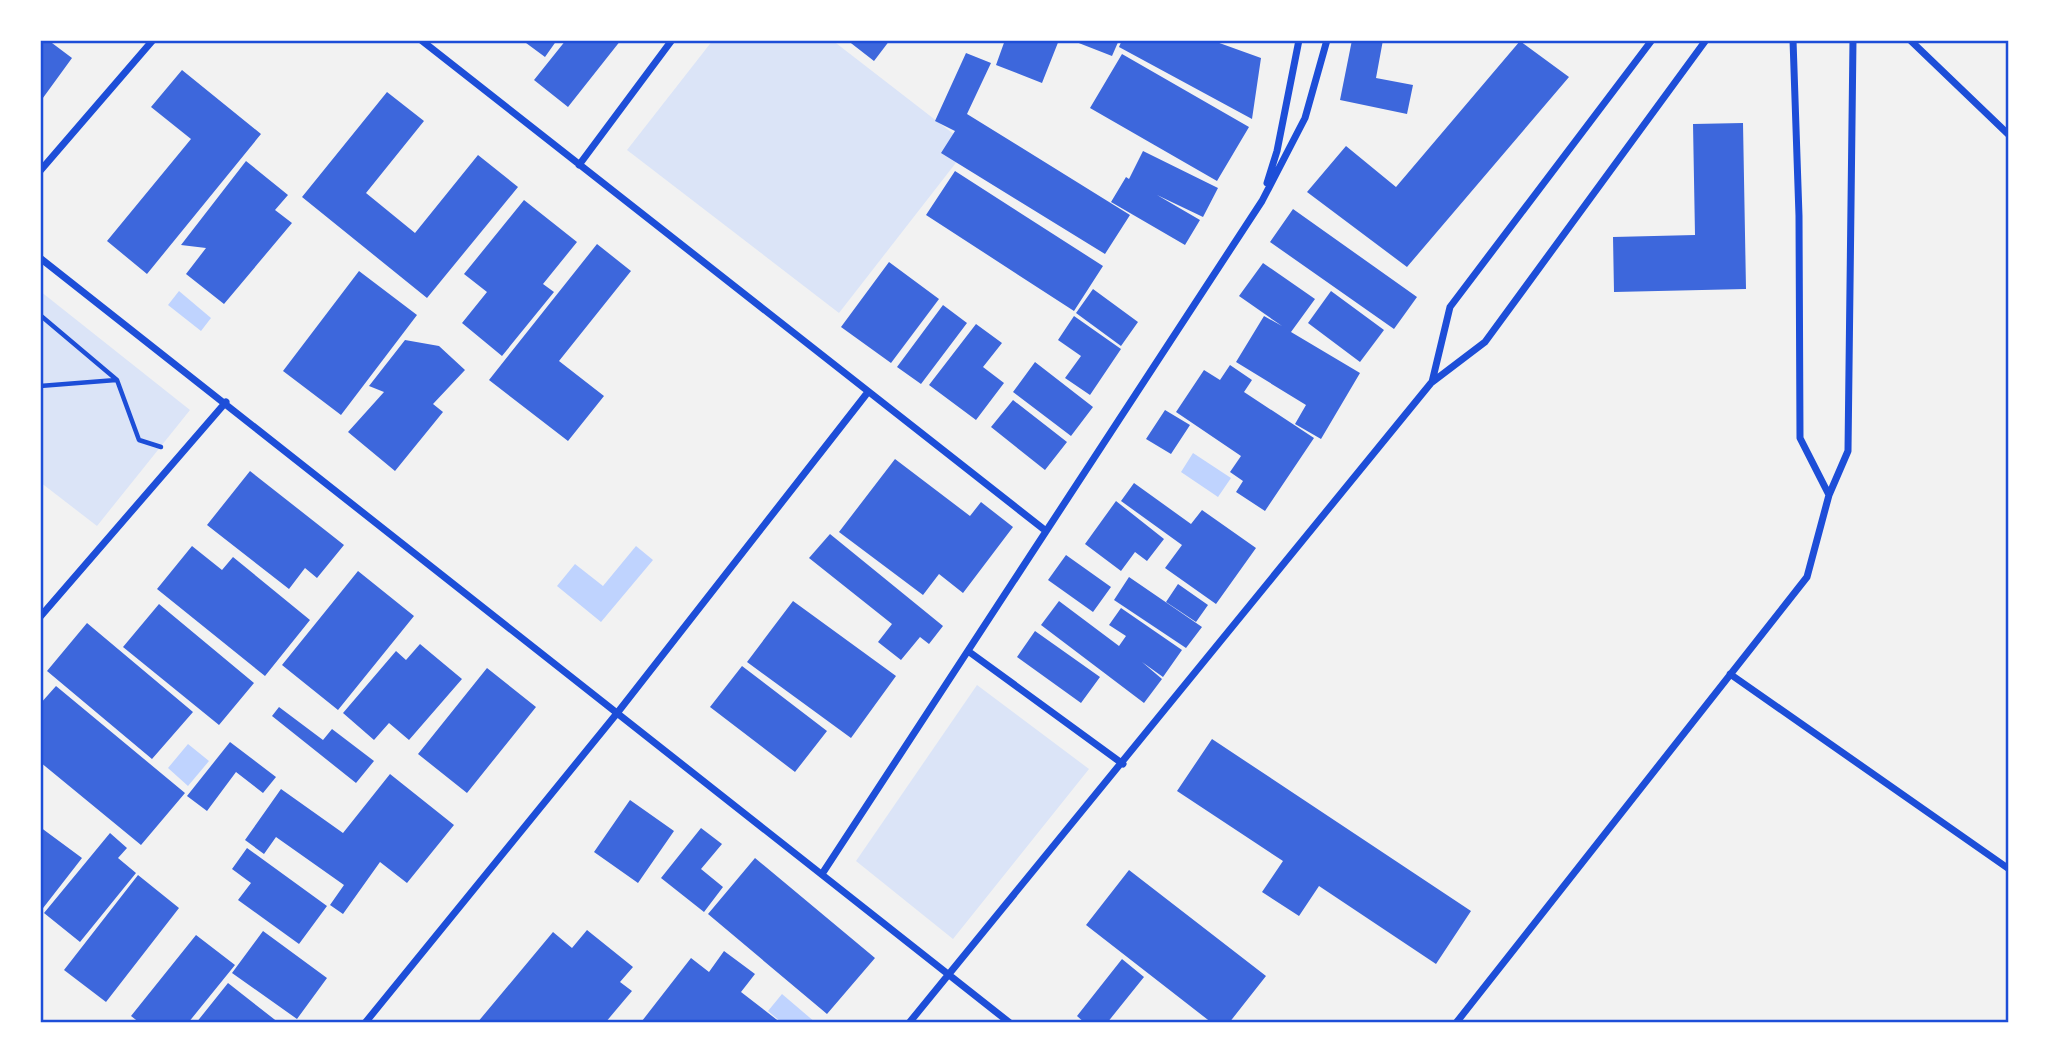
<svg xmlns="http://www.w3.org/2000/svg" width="2049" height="1063" font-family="'Libre Baskerville',serif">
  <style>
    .green { fill: #dbe4f7 }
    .water { fill: #bfd3fe }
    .building { fill: #3d67dc }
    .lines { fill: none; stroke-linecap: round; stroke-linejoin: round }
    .path { stroke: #1d4ed8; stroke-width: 4.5 }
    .minor { stroke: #1d4ed8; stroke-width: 7 }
    .neatline { fill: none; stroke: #1d4ed8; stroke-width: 2.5 }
  </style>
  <rect width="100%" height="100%" fill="#f2f2f2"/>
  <path class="green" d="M 713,40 L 832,40 L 969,146 L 839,313 L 627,150 Z
    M 40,291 L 190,410 L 97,526 L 40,482 Z
    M 977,685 L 1089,769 L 953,939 L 856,861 Z"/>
  <path class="water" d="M 179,291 L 211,318 L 201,331 L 168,305 Z
    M 1193,453 L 1231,478 L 1218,497 L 1181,472 Z
    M 636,546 L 653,560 L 601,622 L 557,586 L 575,564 L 603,586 Z
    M 188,744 L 209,761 L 188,786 L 168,768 Z
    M 782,994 L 816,1023 L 782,1023 L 768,1011 Z"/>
  <path class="building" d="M 40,40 L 48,40 L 72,58 L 40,102 Z
    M 522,40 L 557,40 L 545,57 Z
    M 566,40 L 621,40 L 568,107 L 534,80 Z
    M 847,40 L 890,40 L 874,61 Z
    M 1005,40 L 1059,40 L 1042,83 L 996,65 Z
    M 1071,40 L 1119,40 L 1112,56 Z
    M 1122,40 L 1211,40 L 1261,58 L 1252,119 L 1119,47 Z
    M 1352,40 L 1383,40 L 1376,78 L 1413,85 L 1407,114 L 1340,100 Z
    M 1520,41 L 1569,77 L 1407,267 L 1307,192 L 1346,146 L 1396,187 Z
    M 966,53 L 991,63 L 967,114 L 1130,215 L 1105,254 L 941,153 L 955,131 L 935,121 Z
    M 1122,54 L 1249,127 L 1217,181 L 1090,108 Z
    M 182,70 L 261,134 L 147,274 L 107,241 L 191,139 L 151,107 Z
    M 387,92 L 424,121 L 366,193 L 415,233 L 478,155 L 518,187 L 427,298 L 302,197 Z
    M 1743,123 L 1746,289 L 1614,292 L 1613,237 L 1695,235 L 1693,124 Z
    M 1143,151 L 1218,188 L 1203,217 L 1157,195 L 1200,220 L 1185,245 L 1111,202 L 1126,177 L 1129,179 Z
    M 246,161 L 288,195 L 275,210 L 292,223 L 224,304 L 186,274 L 206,248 L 181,245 Z
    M 955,171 L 1103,266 L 1074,311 L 926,215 Z
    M 524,200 L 577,242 L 543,284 L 554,292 L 502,356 L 462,323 L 487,292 L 464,274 Z
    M 1293,209 L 1417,297 L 1394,329 L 1270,242 Z
    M 597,244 L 631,271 L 559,361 L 604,396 L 568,441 L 489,380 Z
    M 889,262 L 939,299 L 891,363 L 841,327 Z
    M 1263,263 L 1315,299 L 1291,332 L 1360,373 L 1321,439 L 1295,424 L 1306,405 L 1236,362 L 1264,316 L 1282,326 L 1239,296 Z
    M 359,271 L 417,315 L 341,415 L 283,371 Z
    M 1093,289 L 1138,322 L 1121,346 L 1076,313 Z
    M 1331,291 L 1384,330 L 1360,362 L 1308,323 Z
    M 943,305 L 967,323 L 921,384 L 897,367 Z
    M 1074,316 L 1121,349 L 1090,395 L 1065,378 L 1081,356 L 1058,340 Z
    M 976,324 L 1002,343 L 983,367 L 1004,383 L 976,420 L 929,385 Z
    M 405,340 L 439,346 L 465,370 L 433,404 L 443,412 L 395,471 L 348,432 L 384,392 L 369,386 Z
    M 1035,362 L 1093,407 L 1071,436 L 1013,392 Z
    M 1230,365 L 1252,380 L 1244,392 L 1314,438 L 1265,511 L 1236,492 L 1243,481 L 1230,472 L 1241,456 L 1176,412 L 1204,370 L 1220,380 Z
    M 1013,400 L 1067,442 L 1045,470 L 991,427 Z
    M 1165,410 L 1190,425 L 1171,454 L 1146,439 Z
    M 895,459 L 970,516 L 981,502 L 1013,527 L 963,593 L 939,574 L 923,595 L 839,532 Z
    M 250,471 L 344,545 L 317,578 L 305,568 L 289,589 L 207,525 Z
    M 1134,483 L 1191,524 L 1202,510 L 1256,548 L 1216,604 L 1165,568 L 1182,545 L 1121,501 Z
    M 1116,501 L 1164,539 L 1147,561 L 1135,552 L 1121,571 L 1085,544 Z
    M 830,534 L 943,626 L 929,644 L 920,637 L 901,660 L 878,642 L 892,624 L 809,558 Z
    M 192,546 L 222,570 L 233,557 L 310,620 L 265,676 L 157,589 Z
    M 1066,555 L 1111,587 L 1093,612 L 1048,580 Z
    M 358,571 L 414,616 L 338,710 L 282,665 Z
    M 1129,577 L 1202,627 L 1186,648 L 1114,600 Z
    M 1178,584 L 1208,605 L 1196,622 L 1166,602 Z
    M 793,601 L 896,676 L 851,738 L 747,662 Z
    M 1059,601 L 1119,646 L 1126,636 L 1109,625 L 1121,608 L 1182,650 L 1163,677 L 1142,662 L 1162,679 L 1144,703 L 1041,625 Z
    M 159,604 L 254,683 L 219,725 L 123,647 Z
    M 87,623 L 193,712 L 152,759 L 47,671 Z
    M 1035,631 L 1100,677 L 1081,703 L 1017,657 Z
    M 420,644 L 462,679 L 409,740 L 389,723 L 374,740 L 343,713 L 396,651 L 406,660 Z
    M 742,666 L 827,731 L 795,772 L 710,707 Z
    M 487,668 L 536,707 L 467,793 L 418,754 Z
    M 56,686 L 185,793 L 141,845 L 40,762 L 40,704 Z
    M 279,707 L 323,740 L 332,729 L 374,761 L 356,783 L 272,716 Z
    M 1212,739 L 1471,911 L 1436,964 L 1319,886 L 1299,916 L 1262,892 L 1283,861 L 1177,791 Z
    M 230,742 L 276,777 L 263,793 L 236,772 L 207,811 L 187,796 Z
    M 390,774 L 454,825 L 407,883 L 380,862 L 343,914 L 330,905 L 344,885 L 276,837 L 264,854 L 245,840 L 281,789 L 343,833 Z
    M 630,800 L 674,831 L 638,883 L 594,852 Z
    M 40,827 L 82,858 L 40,912 Z
    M 701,828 L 722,844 L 701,869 L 723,887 L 704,912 L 661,878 Z
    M 110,833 L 127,848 L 118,858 L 136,873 L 80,942 L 44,913 Z
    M 247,848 L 327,906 L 299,944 L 238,900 L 251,883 L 232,869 Z
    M 755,858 L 875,958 L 827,1014 L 708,914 Z
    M 1129,870 L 1266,976 L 1229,1023 L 1212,1023 L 1086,925 Z
    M 138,875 L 179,908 L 106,1002 L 64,970 Z
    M 587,930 L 633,967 L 620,982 L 632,991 L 605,1023 L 477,1023 L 553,932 L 572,948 Z
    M 263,931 L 327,978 L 297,1019 L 232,973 Z
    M 196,935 L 235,965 L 188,1023 L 140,1023 L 131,1016 Z
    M 724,951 L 755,974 L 741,992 L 781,1023 L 642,1021 L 691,958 L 709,972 Z
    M 1122,959 L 1144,977 L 1107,1023 L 1085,1023 L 1077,1016 Z
    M 228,983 L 279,1023 L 196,1023 Z"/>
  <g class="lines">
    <path class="path" d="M 40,315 L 117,380 L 139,440 L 161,447
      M 40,386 L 116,380"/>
    <path class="minor" d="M 421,40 L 1046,531
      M 1793,40 L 1799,216 L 1800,438 L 1829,495
      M 1910,40 L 2009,135
      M 579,165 L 672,40
      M 40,171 L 153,40
      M 1267,183 L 1277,151 L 1299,40
      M 40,258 L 1010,1023
      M 1432,382 L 1450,307 L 1652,40
      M 40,617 L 226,402
      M 968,651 L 1123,764
      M 1730,674 L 2009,869
      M 822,874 L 1262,201 L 1305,118 L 1327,40
      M 365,1023 L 618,712 L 868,392
      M 909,1023 L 1431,383 L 1485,342 L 1706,40
      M 1456,1023 L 1807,577 L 1829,495 L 1848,451 L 1853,40"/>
  </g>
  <rect width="2049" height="1063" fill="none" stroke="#ffffff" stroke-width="84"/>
  <rect x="42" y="42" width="1965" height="979" class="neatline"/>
</svg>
